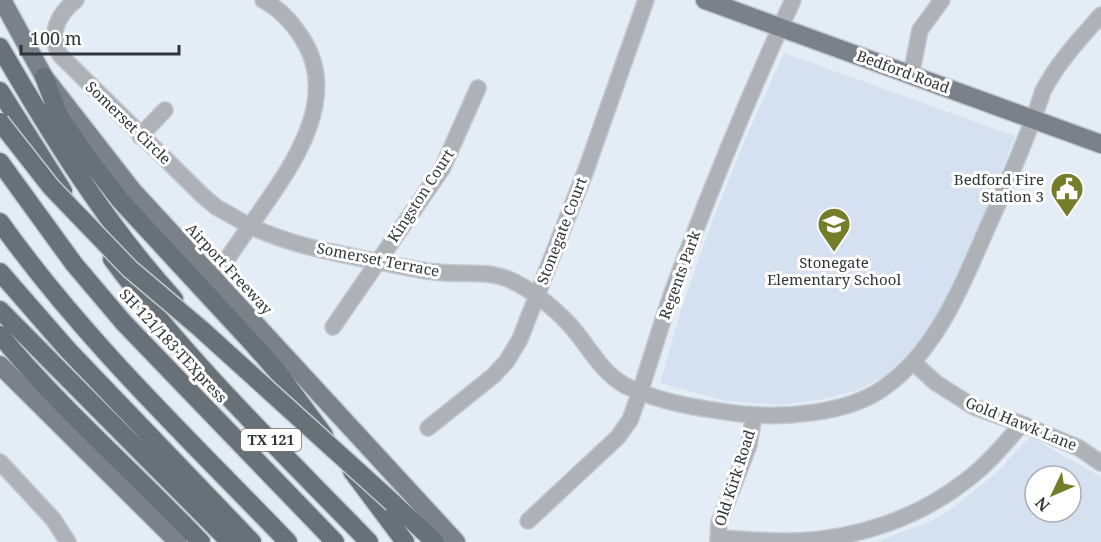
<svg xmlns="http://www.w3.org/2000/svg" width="1101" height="542" font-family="'Noto Serif',serif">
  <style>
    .built { fill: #d5e1f1; fill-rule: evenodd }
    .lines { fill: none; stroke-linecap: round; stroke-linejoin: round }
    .minor-casing { stroke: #c0c8d0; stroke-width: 18 }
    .major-casing { stroke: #c0c8d0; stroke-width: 21 }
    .highway-casing { stroke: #c0c8d0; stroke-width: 21 }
    .minor { stroke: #aeb2b6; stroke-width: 15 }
    .major { stroke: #7b8189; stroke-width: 18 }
    .highway { stroke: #687078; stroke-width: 18 }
    .highway-bridge-casing { stroke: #c0c8d0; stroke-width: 21; stroke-linecap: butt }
    .highway-bridge { stroke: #687078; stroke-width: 18 }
    .labels { text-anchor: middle; stroke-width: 6; stroke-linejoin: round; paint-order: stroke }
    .shield { fill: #fff; stroke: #6f7174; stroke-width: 1.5 }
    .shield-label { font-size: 14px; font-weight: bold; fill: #313438 }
    .street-label { font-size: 15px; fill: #313438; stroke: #fff }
    .poi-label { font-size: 15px; fill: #313438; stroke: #fff; text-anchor: end }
  </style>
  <rect width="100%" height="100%" fill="#e4edf6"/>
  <path class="built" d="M 784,53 L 1015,136 L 990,201 L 936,318 L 912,349 L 886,375 L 858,390 L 824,399 L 781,405 L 725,401 L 660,383 L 681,310 L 711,225 L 745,140 Z
    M 1030,437 L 1101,477 L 1101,542 L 875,542 L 929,522 L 950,510 L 995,474 ZM 1035,476 L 1071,476 L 1071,512 L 1035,512 Z"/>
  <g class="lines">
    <g class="minor-casing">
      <path id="minor" d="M 76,0 C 58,14 48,34 60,55 L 202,195 L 216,207 L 250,226 C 286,174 344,102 302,38 C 292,22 280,9 263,0
        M 911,75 L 920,30 L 942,0
        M 140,136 L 165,110
        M 213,279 L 250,226 C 288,244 329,252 370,260 C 392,264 414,270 436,272 C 459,275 487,270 508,279 C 531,289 553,307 570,325 C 589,346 600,372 626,386 C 661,403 702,409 742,414 C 784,418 846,414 882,389 C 937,352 963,283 988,226 C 1008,182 1028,137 1043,91 C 1058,62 1079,40 1101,15
        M 333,327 L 442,169 L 478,88
        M 913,362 L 936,383 L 974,407 L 1022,424 L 1079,448 L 1101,463
        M 428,428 L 493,376 L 507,361 L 520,339 L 586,170 L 646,0
        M 0,462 L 53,519 L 68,542
        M 528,521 L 618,437 L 630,420 C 646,377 658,333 673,290 C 709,192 749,95 793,0
        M 718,538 C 743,539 769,542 795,541 C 857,539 919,518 968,479 C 989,463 1005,443 1022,424
        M 718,542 L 719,523 L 749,445 L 754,415"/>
    </g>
    <g class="major-casing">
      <path id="major" d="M 2,0 L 44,77 L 132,190 L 456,542
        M 705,0 L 1101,144
        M 0,365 L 178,542"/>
    </g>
    <g class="highway-casing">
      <path id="highway" d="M 0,47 C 51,135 105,223 174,299
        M 44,77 L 59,116 L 84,153 L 120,200 L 254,345 L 276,370 L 324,435
        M 0,91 L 63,191
        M 0,162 L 74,264 L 124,323 L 335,542
        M 0,222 C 83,339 189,439 288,542
        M 112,259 C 188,362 281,451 369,542
        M 0,272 L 68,350 L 252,542
        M 0,310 L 230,542
        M 0,335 C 61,409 135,473 201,542
        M 352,471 L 405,542
        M 393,503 L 435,542"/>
    </g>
    <use href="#minor" class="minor"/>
    <use href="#major" class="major"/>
    <use href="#highway" class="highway"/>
    <g class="highway-bridge-casing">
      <path id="highway-bridge" d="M 0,122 L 51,187 L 130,269 L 201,329 L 393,503"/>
    </g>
    <use href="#highway-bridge" class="highway-bridge"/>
  </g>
  <defs>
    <g id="civic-pin" transform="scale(1.725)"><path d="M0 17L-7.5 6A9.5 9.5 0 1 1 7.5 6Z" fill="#747d29" stroke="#fff"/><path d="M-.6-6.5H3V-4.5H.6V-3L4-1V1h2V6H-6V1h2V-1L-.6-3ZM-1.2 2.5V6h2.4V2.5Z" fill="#fff"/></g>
    <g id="school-pin" transform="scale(1.725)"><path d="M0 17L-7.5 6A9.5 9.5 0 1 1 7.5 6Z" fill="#747d29" stroke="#fff"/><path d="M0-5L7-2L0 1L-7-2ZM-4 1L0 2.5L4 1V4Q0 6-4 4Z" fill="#fff"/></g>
  </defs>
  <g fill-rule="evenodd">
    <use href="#civic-pin" x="1067" y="189"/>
    <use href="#school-pin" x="834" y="224"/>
  </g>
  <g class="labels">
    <rect class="shield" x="241" y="429" width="60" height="22" rx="4.5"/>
    <g class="shield-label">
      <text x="271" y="445">TX 121</text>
    </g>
    <g class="street-label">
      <text transform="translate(903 72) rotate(20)" y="5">Bedford Road</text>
      <text transform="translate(128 123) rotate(44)" y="5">Somerset Circle</text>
      <text transform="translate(421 196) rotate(-57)" y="5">Kingston Court</text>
      <text transform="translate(562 231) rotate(-69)" y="5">Stonegate Court</text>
      <text transform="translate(378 260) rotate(11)" y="5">Somerset Terrace</text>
      <text transform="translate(229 269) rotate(47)" y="5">Airport Freeway</text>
      <text transform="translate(680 275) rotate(-70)" y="5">Regents Park</text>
      <text transform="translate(173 346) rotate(47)" y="5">SH 121/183 TEXpress</text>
      <text transform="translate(1021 424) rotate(22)" y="5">Gold Hawk Lane</text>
      <text transform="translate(735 478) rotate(-72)" y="5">Old Kirk Road</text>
    </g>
    <g class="poi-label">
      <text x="1044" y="185">Bedford Fire<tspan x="1044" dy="17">Station 3</tspan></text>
      <text x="834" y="268" text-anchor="middle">Stonegate<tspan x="834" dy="17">Elementary School</tspan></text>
    </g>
  </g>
  <g transform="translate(1053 494) rotate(226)"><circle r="28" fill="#ffffff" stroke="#adaeaf" stroke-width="1.5"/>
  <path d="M0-4.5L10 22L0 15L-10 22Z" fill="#747d29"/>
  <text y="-9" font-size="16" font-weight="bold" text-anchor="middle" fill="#313438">N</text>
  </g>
  <path d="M21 45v9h158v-9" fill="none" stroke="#313438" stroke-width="3"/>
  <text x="30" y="45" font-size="18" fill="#313438" stroke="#ffffff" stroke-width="4.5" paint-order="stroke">100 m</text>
</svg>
